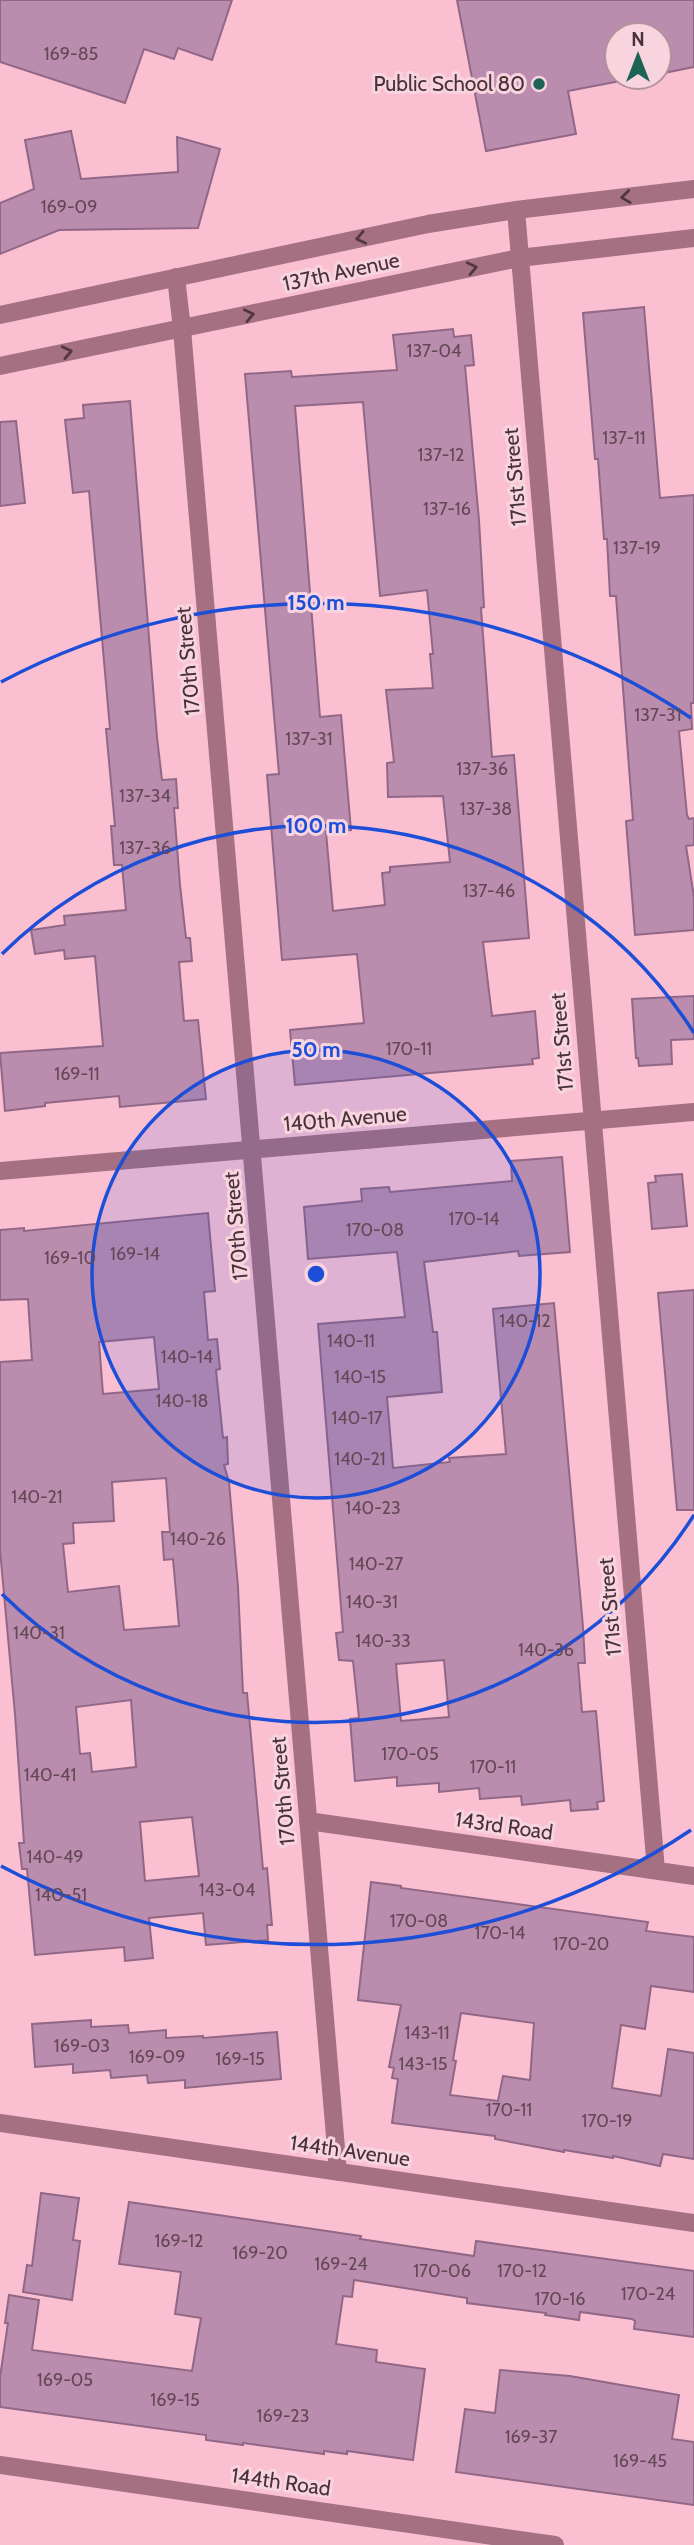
<svg xmlns="http://www.w3.org/2000/svg" width="694" height="2545" font-family="Cabin,sans-serif">
  <style>
    .building { fill: #ba8cad; stroke: #926786; stroke-width: 2; fill-rule: evenodd }
    .lines { fill: none; stroke-linecap: round; stroke-linejoin: round }
    .minor { stroke: #a57082; stroke-width: 18 }
    .oneway { stroke: #513740 }
    .ring { fill: none; stroke: #1d4ed8; stroke-width: 3.5 }
    .poi-dot { fill: #1c6255; stroke: #f8d4df; stroke-width: 2.5 }
    .labels { text-anchor: middle; stroke-width: 6; stroke-linejoin: round; paint-order: stroke }
    .number-label { font-size: 18px; fill: #644856 }
    .poi-label { font-size: 21px; fill: #483139; stroke: #f8d4df; text-anchor: end }
    .street-label { font-size: 21px; fill: #483139; stroke: #f8d4df }
    .centre { fill: #1d4ed8; stroke: #f8d4df; stroke-width: 3.5 }
    .ring-label { font-size: 21px; text-anchor: middle; font-weight: bold; fill: #1d4ed8; stroke: #f8d4df; stroke-width: 6; stroke-linejoin: round; paint-order: stroke }
  </style>
  <rect width="100%" height="100%" fill="#fac0d2"/>
  <path class="building" d="M 0,0 L 232,0 L 212,60 L 178,48 L 174,59 L 144,49 L 125,103 L 0,62 Z
    M 457,0 L 694,0 L 694,67 L 659,74 L 659,35 L 617,35 L 617,77 L 641,77 L 568,91 L 576,134 L 486,151 Z
    M 71,131 L 81,179 L 178,172 L 177,137 L 220,149 L 198,228 L 59,230 L 0,254 L 0,203 L 34,189 L 25,140 Z
    M 644,307 L 660,498 L 694,495 L 694,703 L 691,703 L 692,729 L 679,731 L 687,815 L 689,819 L 694,818 L 694,845 L 686,846 L 694,897 L 694,930 L 635,935 L 626,821 L 633,820 L 616,596 L 610,596 L 607,539 L 604,539 L 598,459 L 595,459 L 583,313 Z
    M 453,329 L 454,337 L 471,335 L 474,365 L 465,366 L 479,520 L 484,607 L 481,608 L 492,757 L 514,755 L 529,938 L 483,942 L 492,1016 L 535,1011 L 539,1058 L 532,1059 L 533,1064 L 295,1085 L 290,1030 L 364,1023 L 357,954 L 282,960 L 267,775 L 279,774 L 245,374 L 291,371 L 292,377 L 397,370 L 393,335 ZM 363,402 L 380,596 L 427,590 L 433,654 L 430,654 L 433,688 L 386,690 L 394,762 L 387,763 L 388,797 L 443,796 L 450,862 L 390,867 L 390,872 L 382,873 L 385,905 L 333,911 L 326,832 L 351,830 L 341,715 L 320,717 L 295,406 Z
    M 130,401 L 157,737 L 162,780 L 176,779 L 178,808 L 174,808 L 180,885 L 186,938 L 190,938 L 192,961 L 179,962 L 184,1021 L 198,1020 L 206,1099 L 120,1107 L 119,1096 L 45,1103 L 45,1106 L 5,1111 L 0,1053 L 103,1046 L 95,956 L 65,959 L 64,950 L 35,954 L 31,930 L 65,925 L 64,916 L 126,910 L 122,865 L 114,865 L 111,826 L 115,826 L 106,729 L 110,729 L 89,491 L 73,493 L 65,420 L 84,418 L 83,405 Z
    M 16,421 L 25,503 L 0,506 L 0,422 Z
    M 694,996 L 694,1039 L 671,1040 L 672,1064 L 639,1066 L 638,1058 L 636,1058 L 632,999 Z
    M 562,1157 L 570,1252 L 519,1256 L 518,1251 L 424,1262 L 433,1332 L 437,1332 L 442,1392 L 387,1397 L 393,1468 L 450,1462 L 449,1458 L 506,1454 L 493,1309 L 554,1303 L 583,1627 L 585,1663 L 578,1663 L 582,1712 L 596,1711 L 604,1801 L 597,1802 L 598,1809 L 571,1811 L 570,1800 L 522,1805 L 521,1796 L 480,1799 L 479,1788 L 439,1792 L 439,1783 L 397,1786 L 397,1777 L 355,1781 L 350,1719 L 359,1718 L 353,1661 L 339,1660 L 336,1633 L 343,1632 L 318,1324 L 405,1317 L 397,1252 L 308,1259 L 304,1207 L 362,1201 L 361,1189 L 389,1187 L 390,1192 L 512,1181 L 511,1161 ZM 444,1660 L 449,1717 L 401,1721 L 396,1664 Z
    M 682,1174 L 687,1226 L 652,1229 L 648,1183 L 656,1182 L 655,1176 Z
    M 208,1213 L 215,1291 L 204,1292 L 208,1340 L 217,1339 L 220,1369 L 216,1370 L 223,1438 L 227,1437 L 228,1464 L 224,1465 L 229,1482 L 238,1587 L 243,1693 L 247,1693 L 263,1869 L 267,1868 L 272,1925 L 267,1925 L 268,1940 L 206,1945 L 203,1913 L 149,1918 L 153,1958 L 125,1961 L 124,1947 L 35,1955 L 27,1869 L 22,1869 L 19,1843 L 24,1843 L 15,1714 L 0,1550 L 0,1362 L 32,1360 L 28,1299 L 0,1300 L 0,1230 L 24,1228 L 24,1231 ZM 154,1337 L 159,1389 L 103,1394 L 99,1342 ZM 166,1478 L 170,1532 L 162,1532 L 164,1560 L 173,1559 L 179,1626 L 124,1630 L 119,1586 L 68,1592 L 63,1544 L 74,1543 L 73,1523 L 114,1521 L 112,1482 ZM 131,1700 L 136,1767 L 92,1772 L 90,1753 L 80,1754 L 76,1707 ZM 192,1817 L 199,1876 L 145,1881 L 140,1822 Z
    M 694,1290 L 694,1510 L 677,1510 L 658,1293 Z
    M 371,1882 L 401,1886 L 401,1888 L 648,1922 L 646,1931 L 694,1937 L 694,1992 L 651,1986 L 645,2029 L 621,2025 L 612,2088 L 661,2096 L 668,2049 L 694,2053 L 694,2159 L 663,2154 L 660,2166 L 613,2156 L 613,2158 L 564,2150 L 564,2152 L 495,2139 L 495,2136 L 392,2123 L 398,2079 L 392,2078 L 394,2068 L 389,2067 L 401,2005 L 358,2000 ZM 461,2013 L 534,2023 L 530,2080 L 503,2076 L 498,2101 L 450,2095 L 456,2061 L 453,2060 Z
    M 91,2020 L 91,2027 L 128,2025 L 129,2033 L 166,2030 L 166,2038 L 203,2036 L 203,2038 L 277,2032 L 281,2079 L 185,2088 L 185,2080 L 148,2083 L 147,2075 L 111,2078 L 110,2070 L 73,2073 L 73,2064 L 35,2067 L 32,2024 Z
    M 41,2193 L 79,2198 L 73,2240 L 80,2241 L 72,2300 L 23,2292 L 27,2265 L 32,2266 Z
    M 129,2202 L 361,2236 L 360,2239 L 474,2256 L 476,2241 L 694,2271 L 694,2337 L 634,2329 L 635,2321 L 632,2319 L 580,2312 L 579,2320 L 545,2315 L 546,2313 L 467,2303 L 467,2298 L 354,2280 L 352,2297 L 343,2296 L 336,2344 L 377,2350 L 376,2362 L 425,2369 L 413,2460 L 347,2451 L 347,2454 L 324,2451 L 324,2454 L 243,2443 L 243,2445 L 206,2440 L 206,2435 L 0,2407 L 0,2377 L 8,2323 L 5,2323 L 9,2295 L 39,2300 L 32,2350 L 192,2371 L 201,2318 L 175,2314 L 181,2272 L 119,2264 Z
    M 500,2370 L 570,2376 L 679,2395 L 672,2439 L 694,2442 L 694,2505 L 456,2472 L 465,2409 L 495,2413 Z"/>
  <g class="lines">
    <path class="minor" d="M 516,210 L 656,1870
      M 176,277 L 182,329 L 338,2172
      M 0,315 L 428,224 L 516,210 L 694,189
      M 0,366 L 519,258 L 694,238
      M 0,1171 L 694,1112
      M 308,1821 L 694,1876
      M 0,2123 L 694,2223
      M 0,2465 L 555,2545"/>
  </g>
  <defs><path id="oneway-chevron" d="M-2-3.5L2.5 0L-2 3.5" fill="none" stroke-width="1.6" stroke-linecap="round" stroke-linejoin="round" transform="scale(1.75)"/></defs>
  <g class="oneway">
    <use href="#oneway-chevron" transform="translate(626 197) rotate(173)"/>
    <use href="#oneway-chevron" transform="translate(361 238) rotate(168)"/>
    <use href="#oneway-chevron" transform="translate(472 268) rotate(-12)"/>
    <use href="#oneway-chevron" transform="translate(249 315) rotate(-12)"/>
    <use href="#oneway-chevron" transform="translate(67 352) rotate(-12)"/>
  </g>
  <circle cx="316" cy="1274" r="224" fill="#1d4ed8" fill-opacity=".12"/>
  <g class="ring">
    <circle cx="316" cy="1274" r="224"/>
    <path d="M694 1515A448 448 0 0 1 2 1594M2 954A448 448 0 0 1 694 1033"/>
    <path d="M691 1830A671 671 0 0 1 1 1866M1 682A671 671 0 0 1 691 718"/>
  </g>
  <circle class="poi-dot" cx="539" cy="84" r="7"/>
  <g class="labels">
    <g class="number-label">
      <text x="71" y="60">169-85</text>
      <text x="69" y="213">169-09</text>
      <text x="434" y="357">137-04</text>
      <text x="624" y="444">137-11</text>
      <text x="441" y="461">137-12</text>
      <text x="447" y="515">137-16</text>
      <text x="637" y="554">137-19</text>
      <text x="658" y="721">137-31</text>
      <text x="309" y="745">137-31</text>
      <text x="482" y="775">137-36</text>
      <text x="145" y="802">137-34</text>
      <text x="486" y="815">137-38</text>
      <text x="145" y="854">137-36</text>
      <text x="489" y="897">137-46</text>
      <text x="409" y="1055">170-11</text>
      <text x="77" y="1080">169-11</text>
      <text x="474" y="1225">170-14</text>
      <text x="375" y="1236">170-08</text>
      <text x="135" y="1260">169-14</text>
      <text x="70" y="1264">169-10</text>
      <text x="525" y="1327">140-12</text>
      <text x="351" y="1347">140-11</text>
      <text x="187" y="1363">140-14</text>
      <text x="360" y="1383">140-15</text>
      <text x="182" y="1407">140-18</text>
      <text x="357" y="1424">140-17</text>
      <text x="360" y="1465">140-21</text>
      <text x="37" y="1503">140-21</text>
      <text x="373" y="1514">140-23</text>
      <text x="198" y="1545">140-26</text>
      <text x="376" y="1570">140-27</text>
      <text x="372" y="1608">140-31</text>
      <text x="39" y="1639">140-31</text>
      <text x="383" y="1647">140-33</text>
      <text x="546" y="1656">140-36</text>
      <text x="410" y="1760">170-05</text>
      <text x="493" y="1773">170-11</text>
      <text x="50" y="1781">140-41</text>
      <text x="55" y="1863">140-49</text>
      <text x="227" y="1896">143-04</text>
      <text x="61" y="1901">140-51</text>
      <text x="419" y="1927">170-08</text>
      <text x="500" y="1939">170-14</text>
      <text x="581" y="1950">170-20</text>
      <text x="427" y="2039">143-11</text>
      <text x="82" y="2052">169-03</text>
      <text x="157" y="2063">169-09</text>
      <text x="240" y="2065">169-15</text>
      <text x="423" y="2070">143-15</text>
      <text x="509" y="2116">170-11</text>
      <text x="607" y="2127">170-19</text>
      <text x="179" y="2247">169-12</text>
      <text x="260" y="2259">169-20</text>
      <text x="341" y="2270">169-24</text>
      <text x="442" y="2277">170-06</text>
      <text x="522" y="2277">170-12</text>
      <text x="648" y="2300">170-24</text>
      <text x="560" y="2305">170-16</text>
      <text x="65" y="2386">169-05</text>
      <text x="175" y="2406">169-15</text>
      <text x="283" y="2422">169-23</text>
      <text x="531" y="2443">169-37</text>
      <text x="640" y="2467">169-45</text>
    </g>
    <g class="poi-label">
      <text x="525" y="91">Public School 80</text>
    </g>
    <g class="street-label">
      <text transform="translate(341 272) rotate(-12)" y="7">137th Avenue</text>
      <text transform="translate(515 477) rotate(-95)" y="7">171st Street</text>
      <text transform="translate(188 661) rotate(-95)" y="7">170th Street</text>
      <text transform="translate(562 1042) rotate(-95)" y="7">171st Street</text>
      <text transform="translate(345 1119) rotate(-5)" y="7">140th Avenue</text>
      <text transform="translate(236 1226) rotate(-95)" y="7">170th Street</text>
      <text transform="translate(610 1607) rotate(-95)" y="7">171st Street</text>
      <text transform="translate(283 1791) rotate(-95)" y="7">170th Street</text>
      <text transform="translate(504 1826) rotate(8)" y="7">143rd Road</text>
      <text transform="translate(350 2151) rotate(8)" y="7">144th Avenue</text>
      <text transform="translate(281 2482) rotate(8)" y="7">144th Road</text>
    </g>
  </g>
  <circle cx="316" cy="1274" r="10" class="centre"/>
  <g class="ring-label">
    <text x="316" y="610">150 m</text>
    <text x="316" y="833">100 m</text>
    <text x="316" y="1057">50 m</text>
  </g>
  <g transform="translate(638 56)"><circle r="33" fill="#f8d4df" stroke="#b2939d" stroke-width="2"/>
  <path d="M0-5L12 26L0 18L-12 26Z" fill="#1c6255"/>
  <text y="-10" font-size="19" font-weight="bold" text-anchor="middle" fill="#483139">N</text>
  </g>
</svg>
